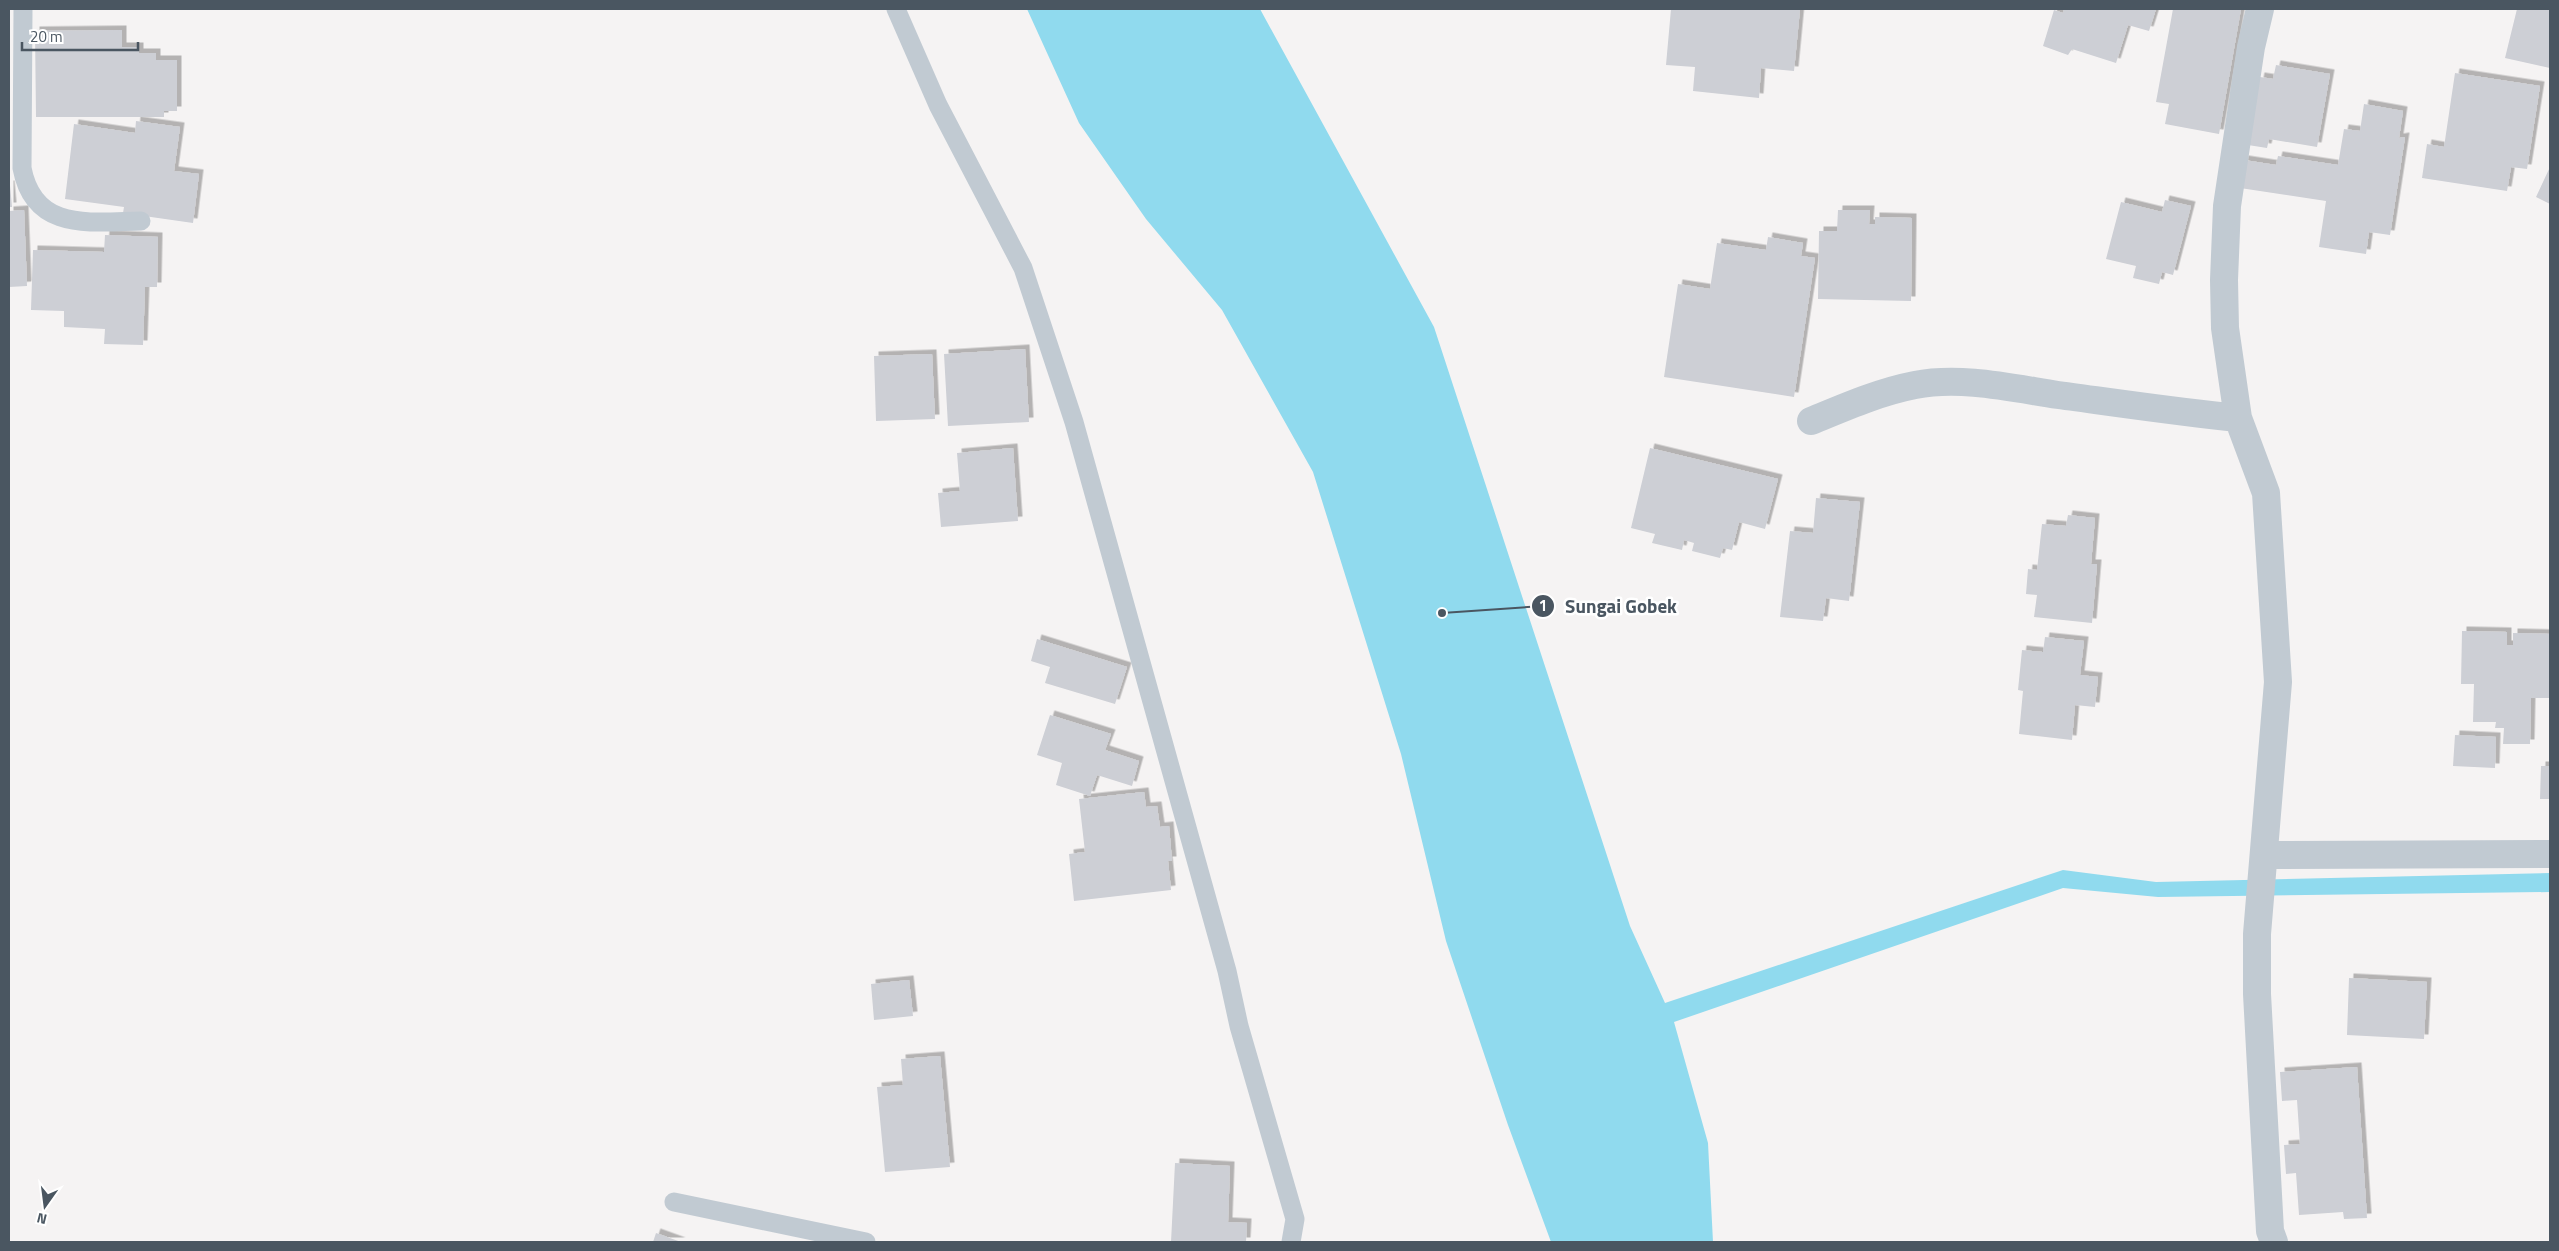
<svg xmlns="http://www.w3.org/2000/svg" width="2559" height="1251" font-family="'Titillium Web',sans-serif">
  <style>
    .water { fill: #90daee }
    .building { fill: #cdcfd5; filter: url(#shadow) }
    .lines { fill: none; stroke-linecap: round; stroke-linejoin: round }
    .service { stroke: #c1cad2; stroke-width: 19 }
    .minor { stroke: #c1cad2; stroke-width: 28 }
    .leader { fill: none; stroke: #4a5661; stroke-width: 2 }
    .callout-dot { fill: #4a5661; stroke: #fff; stroke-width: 2 }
    .mark-label { font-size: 15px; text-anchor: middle; font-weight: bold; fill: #fff }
    .callout-label { font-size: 19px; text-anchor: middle; font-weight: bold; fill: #4a5661; stroke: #fff; stroke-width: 5; stroke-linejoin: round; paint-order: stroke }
  </style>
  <defs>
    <filter id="shadow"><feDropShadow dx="4.5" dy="-4.5" stdDeviation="0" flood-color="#0004"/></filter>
  </defs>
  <rect width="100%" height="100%" fill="#f5f3f3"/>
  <path class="water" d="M 1027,9 L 1260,9 L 1434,327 L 1630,926 L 1665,1003 L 2063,870 L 2156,882 L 2550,873 L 2550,892 L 2158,897 L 2063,888 L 1674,1022 L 1708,1143 L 1713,1242 L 1551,1242 L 1508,1125 L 1446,941 L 1401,754 L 1313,472 L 1222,310 L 1146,219 L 1079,123 Z"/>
  <path class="building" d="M 1671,9 L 1800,9 L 1794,71 L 1761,68 L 1759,98 L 1693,91 L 1695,67 L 1666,65 Z
    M 2064,9 L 2156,9 L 2149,31 L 2128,25 L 2116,63 L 2072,49 L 2068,55 L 2043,46 L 2054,10 L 2063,13 Z
    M 2173,9 L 2241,9 L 2219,134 L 2165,124 L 2169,104 L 2156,102 Z
    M 2517,9 L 2550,9 L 2550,68 L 2505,58 Z
    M 122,30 L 122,47 L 139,47 L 139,53 L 156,53 L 156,60 L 177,60 L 177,111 L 164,111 L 164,117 L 36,117 L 35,31 Z
    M 2276,65 L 2330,74 L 2317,147 L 2269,139 L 2267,148 L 2248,145 L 2260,77 L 2273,79 Z
    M 2455,73 L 2540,86 L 2527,169 L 2511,167 L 2507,191 L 2422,178 L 2427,144 L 2444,147 Z
    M 2364,104 L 2403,111 L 2399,138 L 2405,137 L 2390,235 L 2369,232 L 2366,254 L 2319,247 L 2326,201 L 2240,188 L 2244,160 L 2276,165 L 2278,156 L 2338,165 L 2344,129 L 2360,131 Z
    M 136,121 L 180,127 L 174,171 L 199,174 L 193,223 L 123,213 L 124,207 L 65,199 L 74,124 L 135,133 Z
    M 2550,167 L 2550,204 L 2536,197 Z
    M 9,185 L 10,185 L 12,207 L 9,207 Z
    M 2165,200 L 2191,206 L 2173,275 L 2162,272 L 2159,284 L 2133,278 L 2136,266 L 2106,259 L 2121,202 L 2162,212 Z
    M 24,210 L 27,286 L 9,287 L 9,211 Z
    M 1838,210 L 1870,210 L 1869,224 L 1875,224 L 1875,217 L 1912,218 L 1911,301 L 1818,299 L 1819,231 L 1837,231 Z
    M 105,235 L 158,237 L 157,287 L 145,287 L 143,345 L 104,344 L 105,329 L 64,327 L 64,311 L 31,310 L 33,250 L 104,252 Z
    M 1768,237 L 1803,243 L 1801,256 L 1815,258 L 1794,397 L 1664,377 L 1678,284 L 1710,289 L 1717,243 L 1766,250 Z
    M 1025,349 L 1029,422 L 948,426 L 944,354 Z
    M 932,354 L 935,419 L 876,421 L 874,356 Z
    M 1013,448 L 1018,521 L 941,527 L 938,493 L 960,491 L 957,453 Z
    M 1650,448 L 1778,479 L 1765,529 L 1739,522 L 1732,550 L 1723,548 L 1720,558 L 1692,551 L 1694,543 L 1684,540 L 1682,550 L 1652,543 L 1655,534 L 1631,528 Z
    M 1816,498 L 1860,502 L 1849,601 L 1826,598 L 1823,621 L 1780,617 L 1790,531 L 1813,533 Z
    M 2068,515 L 2095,518 L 2091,564 L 2097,564 L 2092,623 L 2034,617 L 2037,595 L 2026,594 L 2028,569 L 2037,570 L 2042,524 L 2066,526 Z
    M 2462,631 L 2507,632 L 2507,645 L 2513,645 L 2513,633 L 2550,634 L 2550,698 L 2531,698 L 2530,744 L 2503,744 L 2504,728 L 2495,728 L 2496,722 L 2473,722 L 2474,684 L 2461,684 Z
    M 2045,637 L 2084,641 L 2080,675 L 2098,677 L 2095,707 L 2075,705 L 2072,740 L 2019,734 L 2023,691 L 2018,690 L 2022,650 L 2043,652 Z
    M 1037,639 L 1127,667 L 1115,704 L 1045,683 L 1050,667 L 1031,661 Z
    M 1050,715 L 1111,734 L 1105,750 L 1139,761 L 1132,786 L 1097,775 L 1090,796 L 1056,785 L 1062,763 L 1037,755 Z
    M 2455,735 L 2496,737 L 2495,768 L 2453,766 Z
    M 2541,766 L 2550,766 L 2550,799 L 2540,799 Z
    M 1144,792 L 1146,807 L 1157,806 L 1160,827 L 1169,826 L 1172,861 L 1168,861 L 1171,890 L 1074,901 L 1069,854 L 1085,852 L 1079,799 Z
    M 2349,978 L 2427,982 L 2424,1039 L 2347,1035 Z
    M 909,980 L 913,1016 L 874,1020 L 871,984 Z
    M 940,1056 L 950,1167 L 885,1172 L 877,1087 L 903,1085 L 901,1059 Z
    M 2357,1067 L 2367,1218 L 2344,1219 L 2343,1212 L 2299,1215 L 2296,1173 L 2286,1174 L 2284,1145 L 2300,1144 L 2297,1100 L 2282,1101 L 2280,1072 Z
    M 1175,1163 L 1230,1166 L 1228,1222 L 1247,1223 L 1246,1242 L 1171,1242 Z
    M 656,1233 L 681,1242 L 653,1242 Z"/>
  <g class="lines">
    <path class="service" d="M 23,9 L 22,168 C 34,232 90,222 141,221
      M 896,9 L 938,105 L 1023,268 L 1074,422 L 1227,971 L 1239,1026 L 1295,1219 L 1291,1242
      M 674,1202 L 866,1242"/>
    <path class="minor" d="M 2260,9 L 2251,47 L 2227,206 L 2224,280 L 2225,328 L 2238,418 L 2266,493 L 2278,682 L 2257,934 L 2257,994 L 2270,1231 L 2274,1242
      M 1811,421 C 1845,407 1879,392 1915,385 C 1961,376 2012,388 2058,395 C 2118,403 2178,412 2238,418
      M 2265,855 L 2550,854"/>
  </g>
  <path class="leader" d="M1442 613L1543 606"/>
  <g class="callout-dot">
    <circle cx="1442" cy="613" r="5"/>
    <circle cx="1543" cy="606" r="12"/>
  </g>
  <g class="mark-label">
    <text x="1543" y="611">1</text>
  </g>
  <g class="callout-label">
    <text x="1621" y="613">Sungai Gobek</text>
  </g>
  <rect width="2559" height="1251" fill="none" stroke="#4a5661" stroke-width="20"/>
  <g transform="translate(45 1206) rotate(194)" stroke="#ffffff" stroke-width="4" paint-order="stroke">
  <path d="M0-4L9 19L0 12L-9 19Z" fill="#4a5661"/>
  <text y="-8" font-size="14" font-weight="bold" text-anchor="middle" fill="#4a5661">N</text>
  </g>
  <path d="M22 42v8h116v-8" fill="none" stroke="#4a5661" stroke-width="2.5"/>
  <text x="30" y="42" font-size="15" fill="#4a5661" stroke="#ffffff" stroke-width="4" paint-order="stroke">20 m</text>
</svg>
